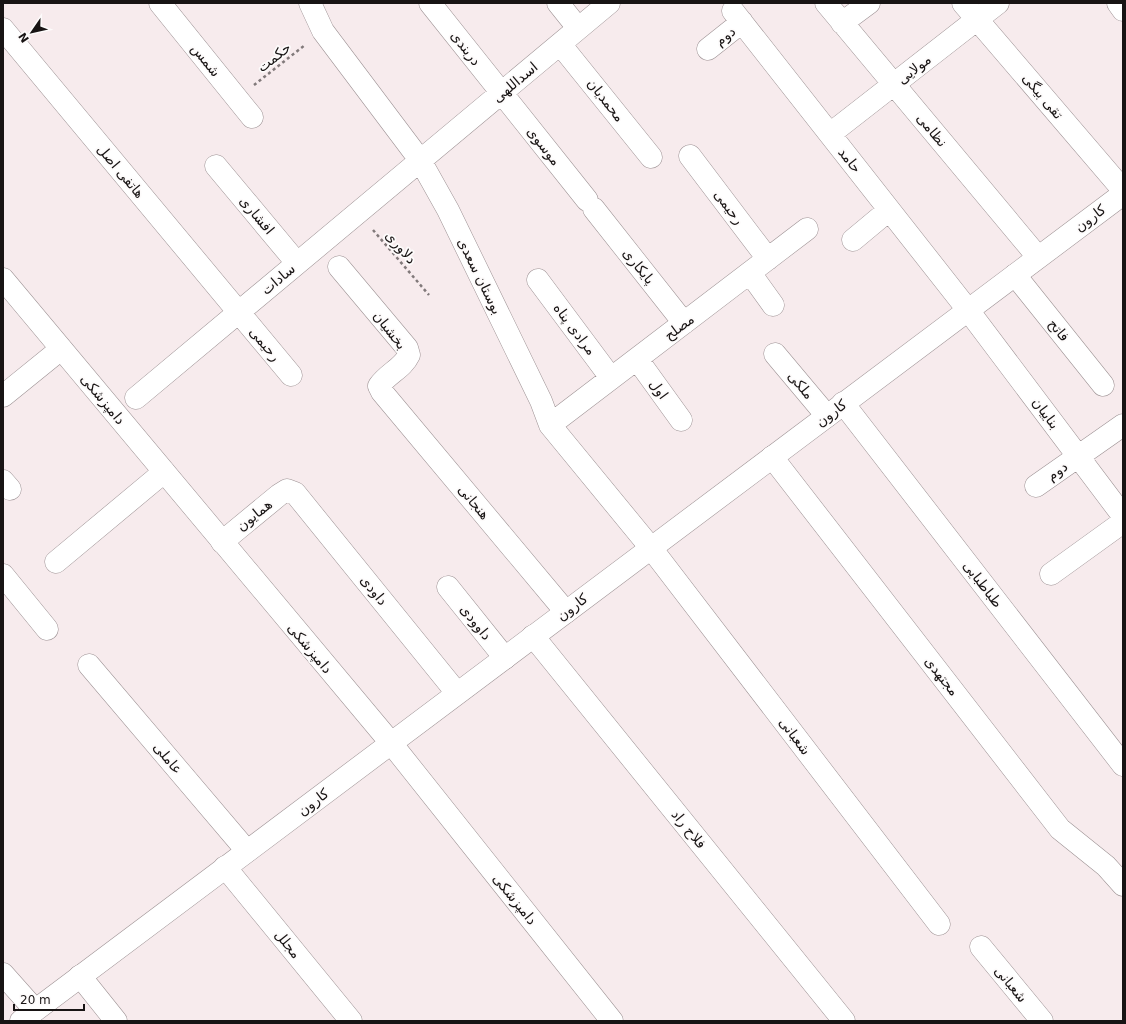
<svg xmlns="http://www.w3.org/2000/svg" width="1126" height="1024" font-family="'DejaVu Sans',Vazirmatn,sans-serif">
  <style>
    .lines { fill: none; stroke-linecap: round; stroke-linejoin: round }
    .minor-casing { stroke: #9d9294; stroke-width: 23 }
    .major-casing { stroke: #9d9294; stroke-width: 23 }
    .path { stroke: #81797a; stroke-width: 2.5; stroke-dasharray: 3 3; stroke-linecap: butt }
    .minor { stroke: #fff; stroke-width: 22 }
    .major { stroke: #fff; stroke-width: 22 }
    .labels { text-anchor: middle; stroke-width: 3.5; stroke-linejoin: round; paint-order: stroke }
    .street-label { font-size: 14px; fill: #181414; stroke: #fdfbfb }
  </style>
  <rect width="100%" height="100%" fill="#f7ebed"/>
  <g class="lines">
    <g class="minor-casing">
      <path id="minor" d="M 160,3 L 252,117
        M 310,3 L 323,31 L 420,160 L 448,210 L 541,401 L 550,425 L 651,548 L 939,924
        M 430,3 L 587,200
        M 558,3 L 578,28
        M 826,3 L 1038,257
        M 963,3 L 1123,190
        M 1118,3 L 1123,10
        M 733,11 L 968,310 L 1123,516
        M 842,23 L 869,3
        M 3,29 L 291,375
        M 560,44 L 651,157
        M 708,49 L 742,22
        M 830,134 L 998,3
        M 690,156 L 768,259
        M 216,166 L 297,263
        M 594,209 L 684,323
        M 853,240 L 889,210
        M 339,267 L 407,348 L 409,355 C 403,368 387,374 379,386 L 382,392 L 566,612
        M 750,273 L 773,305
        M 1015,275 L 1103,385
        M 538,280 L 611,378
        M 775,354 L 827,416
        M 637,359 L 681,420
        M 3,396 L 61,349
        M 136,398 L 609,3
        M 843,403 L 1123,765
        M 550,425 L 807,229
        M 772,457 L 1060,829 L 1106,866 L 1123,885
        M 3,481 L 10,489
        M 1036,486 L 1123,425
        M 222,542 L 279,495 L 287,490 L 295,493 L 457,693
        M 56,562 L 164,472
        M 1051,574 L 1123,522
        M 3,575 L 47,629
        M 448,587 L 505,658
        M 533,636 L 844,1021
        M 89,665 L 247,851
        M 225,867 L 351,1021
        M 981,947 L 1042,1021
        M 3,974 L 35,1010
        M 80,976 L 116,1021"/>
    </g>
    <g class="major-casing">
      <path id="major" d="M 3,279 L 391,743 L 612,1021
        M 21,1021 L 1123,194"/>
    </g>
    <path class="path" d="M 254,85 L 305,45
      M 373,230 L 429,295"/>
    <use href="#minor" class="minor"/>
    <use href="#major" class="major"/>
  </g>
  <g class="labels">
    <g class="street-label">
      <text transform="translate(725 36) rotate(-39)" y="5">دوم</text>
      <text transform="translate(466 48) rotate(52)" y="5">دربندی</text>
      <text transform="translate(274 57) rotate(-38)" y="5">حکمت</text>
      <text transform="translate(206 60) rotate(51)" y="5">شمس</text>
      <text transform="translate(914 69) rotate(-38)" y="5">مولایی</text>
      <text transform="translate(515 82) rotate(-40)" y="5">اسداللهی</text>
      <text transform="translate(1043 96) rotate(50)" y="5">تقی بیگی</text>
      <text transform="translate(606 100) rotate(52)" y="5">محمدیان</text>
      <text transform="translate(932 130) rotate(50)" y="5">نظامی</text>
      <text transform="translate(544 146) rotate(52)" y="5">موسوی</text>
      <text transform="translate(850 160) rotate(52)" y="5">حامد</text>
      <text transform="translate(121 171) rotate(50)" y="5">هاتفی اصل</text>
      <text transform="translate(729 207) rotate(53)" y="5">رحیمی</text>
      <text transform="translate(257 215) rotate(50)" y="5">افشاری</text>
      <text transform="translate(1090 218) rotate(-37)" y="5">کارون</text>
      <text transform="translate(401 247) rotate(49)" y="5">دلاوری</text>
      <text transform="translate(639 266) rotate(51)" y="5">پایکاری</text>
      <text transform="translate(480 276) rotate(64)" y="5">بوستان سعدی</text>
      <text transform="translate(278 279) rotate(-40)" y="5">سادات</text>
      <text transform="translate(679 327) rotate(-37)" y="5">مصلح</text>
      <text transform="translate(575 329) rotate(53)" y="5">مرادی پناه</text>
      <text transform="translate(390 330) rotate(52)" y="5">بخشیان</text>
      <text transform="translate(1059 330) rotate(51)" y="5">فاتح</text>
      <text transform="translate(265 344) rotate(50)" y="5">رحیمی</text>
      <text transform="translate(801 385) rotate(50)" y="5">ملکی</text>
      <text transform="translate(659 389) rotate(54)" y="5">اول</text>
      <text transform="translate(103 399) rotate(50)" y="5">دامپزشکی</text>
      <text transform="translate(831 413) rotate(-37)" y="5">کارون</text>
      <text transform="translate(1046 413) rotate(53)" y="5">بناییان</text>
      <text transform="translate(1057 471) rotate(-36)" y="5">دوم</text>
      <text transform="translate(474 502) rotate(50)" y="5">هنجانی</text>
      <text transform="translate(254 515) rotate(-39)" y="5">همایون</text>
      <text transform="translate(983 584) rotate(52)" y="5">طباطبایی</text>
      <text transform="translate(374 590) rotate(51)" y="5">داودی</text>
      <text transform="translate(572 607) rotate(-37)" y="5">کارون</text>
      <text transform="translate(476 622) rotate(51)" y="5">داوودی</text>
      <text transform="translate(310 648) rotate(50)" y="5">دامپزشکی</text>
      <text transform="translate(942 676) rotate(52)" y="5">مجتهدی</text>
      <text transform="translate(795 736) rotate(53)" y="5">شعبانی</text>
      <text transform="translate(168 758) rotate(50)" y="5">عاملی</text>
      <text transform="translate(313 802) rotate(-37)" y="5">کارون</text>
      <text transform="translate(689 829) rotate(51)" y="5">فلاح راد</text>
      <text transform="translate(515 899) rotate(51)" y="5">دامپزشکی</text>
      <text transform="translate(288 944) rotate(51)" y="5">مجلل</text>
      <text transform="translate(1011 984) rotate(50)" y="5">شعبانی</text>
    </g>
  </g>
  <rect width="1126" height="1024" fill="none" stroke="#181414" stroke-width="8"/>
  <g transform="translate(32 32) rotate(236)" stroke="#fdfbfb" stroke-width="3" paint-order="stroke">
  <path d="M0-3L7 15L0 10L-7 15Z" fill="#181414"/>
  <text y="-6" font-size="11" font-weight="bold" text-anchor="middle" fill="#181414">N</text>
  </g>
  <path d="M14 1004v6h70v-6" fill="none" stroke="#181414" stroke-width="2"/>
  <text x="20" y="1004" font-size="12" fill="#181414" stroke="#fdfbfb" stroke-width="3" paint-order="stroke">20 m</text>
</svg>
